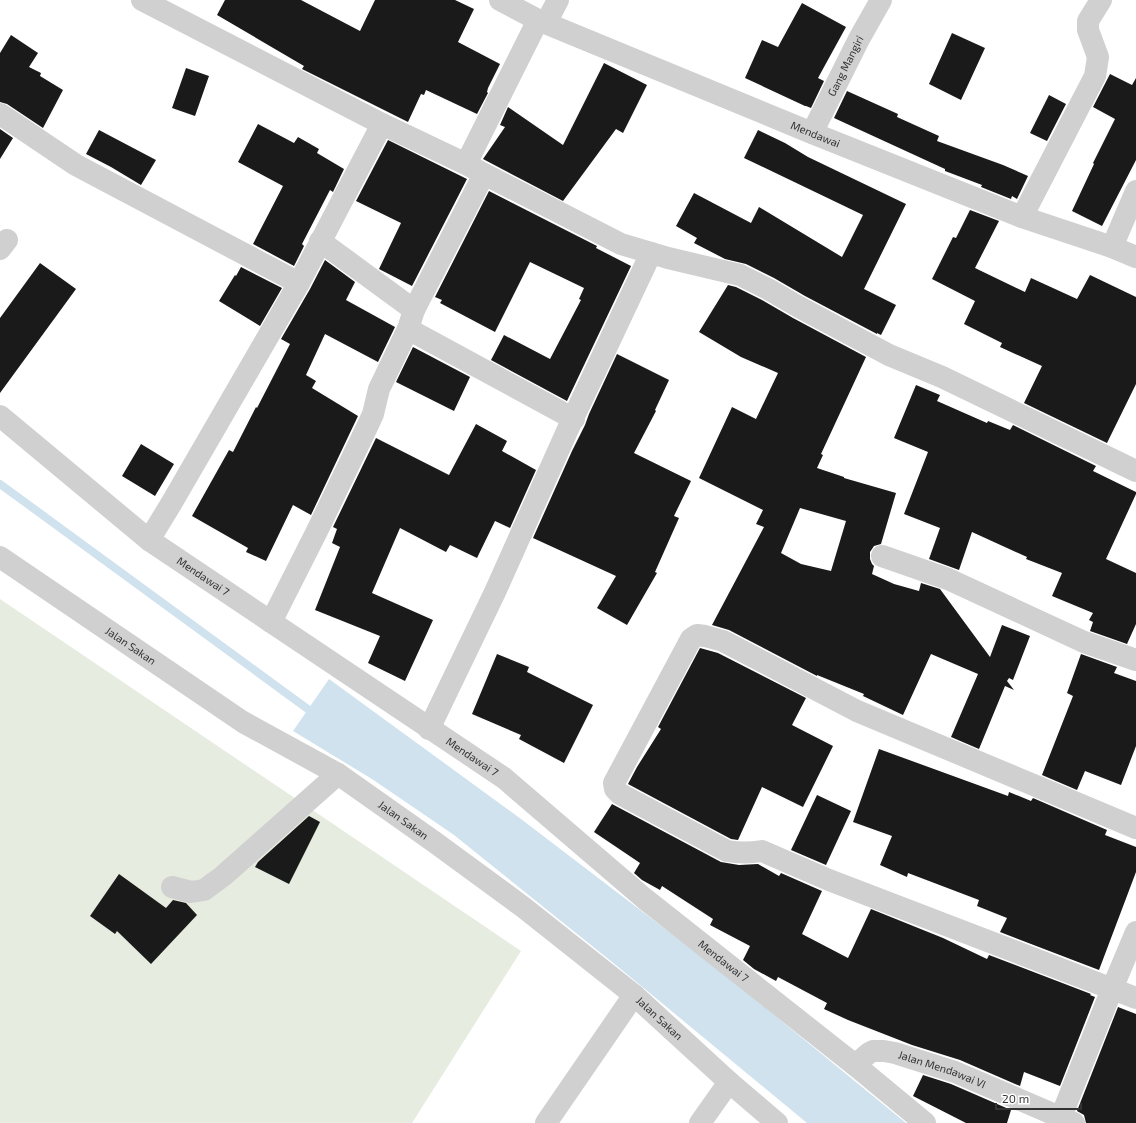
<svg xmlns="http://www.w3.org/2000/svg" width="1136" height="1123" font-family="'Exo 2',sans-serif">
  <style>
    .green { fill: #e6ecdf }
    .water { fill: #cfe2ee }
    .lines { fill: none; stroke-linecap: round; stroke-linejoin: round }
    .stream { stroke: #cfe2ee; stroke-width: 8 }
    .building { fill: #1a1a1a; fill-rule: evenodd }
    .minor { stroke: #d0d0d0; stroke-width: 22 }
    .labels { text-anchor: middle; stroke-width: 4; stroke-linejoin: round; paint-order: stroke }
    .street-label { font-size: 11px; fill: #333; stroke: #fff }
  </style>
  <rect width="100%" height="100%" fill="#fff"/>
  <path class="green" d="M 0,599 L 521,951 L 412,1123 L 0,1123 Z"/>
  <path class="water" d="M 329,679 L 521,819 L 724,974 L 906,1123 L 807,1123 L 617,966 L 454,835 L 372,779 L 293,731 Z"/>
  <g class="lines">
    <path class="stream" d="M 0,484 L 316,715"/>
  </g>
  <path class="building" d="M 225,0 L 301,0 L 360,31 L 375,0 L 455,0 L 474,9 L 458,42 L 500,64 L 488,88 L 487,92 L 488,93 L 477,114 L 426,90 L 424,95 L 421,94 L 408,122 L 302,69 L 304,66 L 217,15 Z
    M 802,3 L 846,27 L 818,78 L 824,81 L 811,108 L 806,106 L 805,106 L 745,78 L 762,40 L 778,47 Z
    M 952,33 L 985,48 L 961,100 L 929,84 Z
    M 11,35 L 38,53 L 29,67 L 41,73 L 40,76 L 63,90 L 43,128 L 7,104 L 0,102 L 0,53 Z
    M 604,63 L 647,85 L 623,133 L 616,129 L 563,201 L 483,159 L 505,127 L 500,125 L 508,107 L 563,145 Z
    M 186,68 L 209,76 L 195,116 L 172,108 Z
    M 1110,74 L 1132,85 L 1136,78 L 1136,160 L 1102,226 L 1072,211 L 1094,164 L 1093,163 L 1115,119 L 1093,107 Z
    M 847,91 L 898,114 L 897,117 L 939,136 L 937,141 L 1003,165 L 1028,176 L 1017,199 L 1012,196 L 1011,199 L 981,187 L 982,185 L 945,171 L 945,169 L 834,118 Z
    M 1049,95 L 1066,104 L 1047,141 L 1030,133 Z
    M 258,124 L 294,143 L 298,137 L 319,149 L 317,153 L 344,169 L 333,192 L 330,190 L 302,244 L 304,246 L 294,266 L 253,244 L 283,186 L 238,162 Z
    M 0,129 L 13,138 L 0,159 Z
    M 99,130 L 156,160 L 141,185 L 111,167 L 86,154 Z
    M 758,130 L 785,143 L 808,157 L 906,204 L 864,289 L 896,305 L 881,335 L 877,333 L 877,334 L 805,296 L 774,278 L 746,264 L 725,259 L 694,243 L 697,238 L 676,226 L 694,193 L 751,223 L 759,207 L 842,257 L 863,215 L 744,158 Z
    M 388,140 L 467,179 L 412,286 L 379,269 L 401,223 L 356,201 Z
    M 489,191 L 597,246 L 596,248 L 631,266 L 567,401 L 491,360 L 504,335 L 550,359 L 581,300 L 579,299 L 584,288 L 530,262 L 495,332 L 440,303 L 442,300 L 435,297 Z
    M 970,210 L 999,221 L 975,268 L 1025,292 L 1031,278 L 1077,299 L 1090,275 L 1136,297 L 1136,384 L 1107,443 L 1024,403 L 1042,366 L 1000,347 L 1002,343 L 964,324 L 975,301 L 932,279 L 953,237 L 956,238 Z
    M 325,260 L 355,282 L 346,300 L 395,327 L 378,362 L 325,334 L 306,375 L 316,381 L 312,388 L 358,416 L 311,515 L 293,505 L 266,561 L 246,552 L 248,548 L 192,516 L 229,450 L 233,452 L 256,407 L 257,408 L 290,344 L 281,339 L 310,289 Z
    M 40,263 L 76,289 L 0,393 L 0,318 Z
    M 241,267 L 282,288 L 260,326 L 219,301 L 235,275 L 236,276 Z
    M 728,285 L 736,287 L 762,300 L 793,318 L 866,357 L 821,454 L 823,455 L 817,468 L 844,477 L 844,478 L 896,493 L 881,544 L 874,546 L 870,552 L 870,559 L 872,564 L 874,566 L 872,574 L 894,584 L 919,591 L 921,583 L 940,589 L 990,657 L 1002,625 L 1030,636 L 1013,680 L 1009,678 L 1007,681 L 1014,690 L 1005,686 L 979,749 L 951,737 L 978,674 L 931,654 L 903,715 L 863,696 L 864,694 L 817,675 L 817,676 L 729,630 L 712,625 L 764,527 L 756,524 L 763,510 L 699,478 L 732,407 L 756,419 L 778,373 L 741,357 L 699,332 ZM 800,508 L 846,521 L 831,571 L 801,564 L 781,553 Z
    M 413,347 L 470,377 L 454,411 L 396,382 Z
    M 617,354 L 669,380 L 655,410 L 656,411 L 634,453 L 691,481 L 674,516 L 679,518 L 655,572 L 657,573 L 627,625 L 597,608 L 616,576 L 533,538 L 572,451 L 585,425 L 589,414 Z
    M 916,385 L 940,395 L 937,401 L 987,423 L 988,421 L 1010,430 L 1013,425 L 1096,466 L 1093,471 L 1136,492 L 1136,494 L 1106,559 L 1136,573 L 1136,624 L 1127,644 L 1090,631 L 1093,622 L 1089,620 L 1093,613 L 1052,596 L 1062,573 L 1026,559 L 1027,557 L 972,532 L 959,570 L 929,559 L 940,528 L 904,514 L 928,452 L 894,438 Z
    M 476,424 L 507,441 L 502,451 L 536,470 L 510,528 L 495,521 L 477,558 L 450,545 L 446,552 L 400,528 L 372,593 L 433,620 L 405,681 L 368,663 L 380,636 L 315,610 L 340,547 L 332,543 L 337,529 L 333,527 L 376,438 L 449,475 Z
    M 141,444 L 174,464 L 155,496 L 122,476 Z
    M 700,648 L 718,653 L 806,698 L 792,725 L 833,746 L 803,807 L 762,787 L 738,840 L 731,839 L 628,784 L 637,767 L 661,729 L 658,727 Z
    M 497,654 L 529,667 L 527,672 L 593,705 L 564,763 L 519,739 L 521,735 L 472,714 Z
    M 1081,654 L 1117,667 L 1114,673 L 1136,681 L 1136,746 L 1121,785 L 1085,771 L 1077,790 L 1042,775 L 1073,696 L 1067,693 Z
    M 879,749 L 1008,796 L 1009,792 L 1031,801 L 1033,798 L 1107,830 L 1105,835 L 1136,847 L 1136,872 L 1099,970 L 1000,932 L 1007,918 L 977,906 L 979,900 L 908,873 L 907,877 L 880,865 L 892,836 L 853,822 Z
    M 817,795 L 851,811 L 826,865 L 791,850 Z
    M 612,804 L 721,862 L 739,865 L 758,864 L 779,876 L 781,873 L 822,891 L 802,934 L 848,958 L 871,909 L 943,938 L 987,959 L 989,955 L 1091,994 L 1090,995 L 1095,997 L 1060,1086 L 1024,1072 L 1020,1086 L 960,1060 L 912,1045 L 848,1020 L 824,1009 L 827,1003 L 778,977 L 776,981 L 754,969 L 743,960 L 750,946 L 710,925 L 713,919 L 662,886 L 660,890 L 642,880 L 634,873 L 640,863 L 594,832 Z
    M 309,816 L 320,822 L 289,884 L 255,867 L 258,862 Z
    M 119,874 L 166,908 L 173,900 L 186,903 L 197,915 L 151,964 L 117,931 L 115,934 L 90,916 Z
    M 1118,1007 L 1136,1014 L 1136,1123 L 1086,1123 L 1084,1115 L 1077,1111 Z
    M 923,1075 L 951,1084 L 1011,1110 L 1007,1123 L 966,1123 L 913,1096 Z"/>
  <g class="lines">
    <g class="minor">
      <path d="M 142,0 L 382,124 L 466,164 L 484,174 L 621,244 L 668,258 L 740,275 L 768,289 L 799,307 L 889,355 L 942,377 L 1136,471"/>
      <path id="s1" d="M 500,0 L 538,20 L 812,133 L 1022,217 L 1112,247 L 1136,257"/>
      <path d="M 546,23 L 558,0"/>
      <path d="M 0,114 L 76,165 L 299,283"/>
      <path id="s2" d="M 812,133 L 859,39 L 881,0"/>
      <path d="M 466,164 L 538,20"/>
      <path d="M 1022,217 L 1095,76 L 1098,57 L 1088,30 L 1088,21 L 1101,0"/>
      <path d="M 320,241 L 414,310"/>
      <path d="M 1112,247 L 1136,191"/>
      <path d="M 0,249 L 7,240"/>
      <path d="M 408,329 L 574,419"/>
      <path id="s3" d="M 0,416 L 149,540 L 504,778 L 645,899 L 855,1065 L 925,1123"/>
      <path d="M 149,540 L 171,504 L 299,283 L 382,124"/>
      <path d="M 882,556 L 948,579 L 1084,642 L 1136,660"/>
      <path id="s4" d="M 0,557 L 243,722 L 338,774 L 433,841 L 523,907 L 634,995 L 729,1082 L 777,1123"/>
      <path d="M 271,622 L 317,531 L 368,425 L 373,414 L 379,389 L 408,329 L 414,310 L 484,174"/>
      <path d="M 429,729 L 495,592 L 568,429 L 651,253"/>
      <path d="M 1136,828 L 857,711 L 723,641 L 705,636 L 697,635 L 691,639 L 614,783 L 615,789 L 620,794 L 727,851 C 739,853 750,853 762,851 L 829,880 L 1136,998"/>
      <path d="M 172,887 L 191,892 L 204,890 L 223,876 L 338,774"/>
      <path id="s5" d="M 855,1065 L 869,1053 L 873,1051 L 884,1051 L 895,1053 L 955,1072 L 1074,1123"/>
      <path d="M 1061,1117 L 1112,989 L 1136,932"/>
      <path d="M 546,1123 L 634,995"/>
      <path d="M 700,1123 L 729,1082"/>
    </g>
  </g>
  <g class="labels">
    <g class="street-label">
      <text dy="4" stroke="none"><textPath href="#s2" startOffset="75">Gang Mangiri</textPath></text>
      <text dy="4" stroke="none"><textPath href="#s1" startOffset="343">Mendawai</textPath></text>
      <text dy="4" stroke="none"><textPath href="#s3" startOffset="259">Mendawai 7</textPath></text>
      <text dy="4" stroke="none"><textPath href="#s4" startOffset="158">Jalan Sakan</textPath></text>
      <text dy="4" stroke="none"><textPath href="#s3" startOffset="583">Mendawai 7</textPath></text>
      <text dy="4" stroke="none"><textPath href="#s4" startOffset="482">Jalan Sakan</textPath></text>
      <text dy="4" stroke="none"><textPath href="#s3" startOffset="907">Mendawai 7</textPath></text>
      <text dy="4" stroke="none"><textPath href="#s4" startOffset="806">Jalan Sakan</textPath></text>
      <text dy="4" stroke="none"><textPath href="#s5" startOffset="95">Jalan Mendawai VI</textPath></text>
    </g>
  </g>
  <path d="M996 1103v6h85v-6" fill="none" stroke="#333333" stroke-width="2"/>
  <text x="1002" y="1103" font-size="12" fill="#333333" stroke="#ffffff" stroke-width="3" paint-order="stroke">20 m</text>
</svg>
